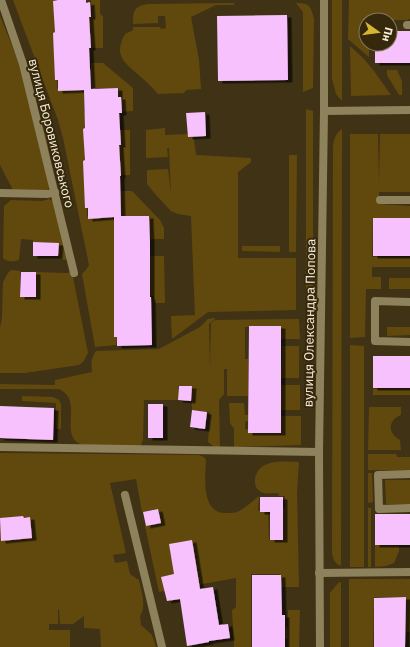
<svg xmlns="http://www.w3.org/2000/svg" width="410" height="647" font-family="'IBM Plex Sans',sans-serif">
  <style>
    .green { fill: #61490e }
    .building { fill: #f6c1fc; filter: url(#shadow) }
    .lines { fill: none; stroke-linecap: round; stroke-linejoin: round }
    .lane { stroke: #8e825d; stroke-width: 8 }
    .street { stroke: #8e825d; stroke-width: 8 }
    .labels { text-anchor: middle; stroke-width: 4; stroke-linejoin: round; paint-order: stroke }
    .street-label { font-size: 13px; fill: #f7efde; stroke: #36280a }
  </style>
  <defs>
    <filter id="shadow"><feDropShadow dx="4.5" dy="2.5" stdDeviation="0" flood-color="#0009"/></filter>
  </defs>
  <rect width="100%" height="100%" fill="#403215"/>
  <path class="green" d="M 13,0 L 54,0 L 55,17 L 57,32 L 54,32 L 55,80 L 57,80 L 57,88 L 87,88 L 86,96 L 84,97 L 84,112 L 86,113 L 87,127 L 85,128 L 85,144 L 87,159 L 85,160 L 87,217 L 116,217 L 115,224 L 114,224 L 114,242 L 116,242 L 114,289 L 114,337 L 117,337 L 116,345 L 95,347 L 82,274 L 86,270 L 89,265 L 63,138 L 58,120 Z
    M 91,0 L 100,0 L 100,13 L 103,17 L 103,48 L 91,48 L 91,32 L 87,32 L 88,17 L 92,16 Z
    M 332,0 L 342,0 L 342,101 L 336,94 L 332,79 Z
    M 349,0 L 410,0 L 410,19 L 407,20 L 366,20 L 366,44 L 369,44 L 369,57 L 348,39 Z
    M 233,3 L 235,5 L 216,5 L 191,17 L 199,60 L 201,89 L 186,90 L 184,93 L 158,94 C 153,88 148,83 142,78 C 127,64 112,57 125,34 L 133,30 L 133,27 L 160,27 L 161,29 L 166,28 L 165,16 L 158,16 L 158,23 L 133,24 C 133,11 134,6 148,4 Z
    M 296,3 C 309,3 311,6 314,19 L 313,88 L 303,92 L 303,12 Z
    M 0,16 L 34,100 L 46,136 L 54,180 L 50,187 L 48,189 L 48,191 L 13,190 L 0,165 Z
    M 350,46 L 364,59 L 374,71 L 391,95 L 351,96 Z
    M 91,63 L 103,63 L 133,88 L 133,111 L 120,112 L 119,96 L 117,96 L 116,90 L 119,90 L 119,88 L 88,88 L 91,79 Z
    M 387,70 L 397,70 L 402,81 L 402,95 L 399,95 L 387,75 Z
    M 306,109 L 313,111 L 313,312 L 306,313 Z
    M 192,125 L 196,155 L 251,158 L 251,162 L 238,172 L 238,258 L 296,258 L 296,310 L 208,312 L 172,339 L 171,316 L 195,315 L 191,216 L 178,214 L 171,211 L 156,195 L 147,184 L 147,170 L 168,169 L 171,193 L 169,148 L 167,148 L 168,157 L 146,158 L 146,130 L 165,128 L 165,135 L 188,134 Z
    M 342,129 L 341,566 C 335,564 333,559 332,553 L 333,149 C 333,141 335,134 342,129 Z
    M 120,130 L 130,130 L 130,175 L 120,175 L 120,160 L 117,160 L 117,145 L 120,145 Z
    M 350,134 L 378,134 L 379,184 L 380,134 L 410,134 L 410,192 L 379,192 L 379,204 L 410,206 L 410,218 L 373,218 L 372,257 L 410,257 L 410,267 L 372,267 L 372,277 L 381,277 L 381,289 L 366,289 L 365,337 L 350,338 Z
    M 289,155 L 297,155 L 296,252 L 289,252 Z
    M 120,191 L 132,191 L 160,220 L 164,228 L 164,239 L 150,239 L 149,225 L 146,225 L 146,219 L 150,218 L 149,216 L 121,216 L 121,214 L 117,214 Z
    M 49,199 L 59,205 L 67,259 L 64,260 L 58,256 L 59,243 L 33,243 L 33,240 L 21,239 L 19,260 C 13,262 7,262 3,258 L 4,206 L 11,200 L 42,201 Z
    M 242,246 L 280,246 L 280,252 L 242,251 Z
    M 150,256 L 164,256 L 165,303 L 154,303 L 154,296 L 150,296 Z
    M 11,270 L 20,271 L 20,297 L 35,297 L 35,272 L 66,273 L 72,272 L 88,353 L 83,362 L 79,365 L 25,373 L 0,373 L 0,328 L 2,318 L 3,282 L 8,273 Z
    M 389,278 L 410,278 L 410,289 L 389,289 Z
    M 215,318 L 214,320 L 209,324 L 210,368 L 211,323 L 215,320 L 299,319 L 300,339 L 281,339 L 281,326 L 245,327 L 245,359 L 248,359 L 248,396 L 227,396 L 227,369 L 224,369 L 224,394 L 219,400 L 220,448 L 213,446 L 208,442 L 210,412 L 192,410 L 191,386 L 178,386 L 178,400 L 144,400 L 143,440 L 141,445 L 139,446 L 82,445 C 57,435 85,401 59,389 L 0,389 L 0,384 L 55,385 L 55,380 L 92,372 C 91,364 91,358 96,351 L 159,349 L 200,327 L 208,319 Z
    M 387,327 L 410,327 L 410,335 L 387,336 Z
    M 350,345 L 364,346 L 364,567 L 350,567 Z
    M 282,346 L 299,346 L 299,378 L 281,378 Z
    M 281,385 L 300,385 L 300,410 L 281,410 Z
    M 373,389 L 410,389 L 410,395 L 373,395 Z
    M 22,396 L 53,397 L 59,400 L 61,404 L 61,429 L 56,429 L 56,403 L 22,401 Z
    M 229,403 L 244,403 L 245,415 L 248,415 L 248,421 L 245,422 L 245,430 L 248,429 L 281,416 L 301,416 L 301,445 L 234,447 L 234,429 L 230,423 Z
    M 369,407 L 401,407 L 401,415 C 388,420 387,433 400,440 L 401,450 L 368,450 Z
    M 0,453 L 198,455 L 204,457 L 206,460 C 205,477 201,515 227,513 C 230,513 236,513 239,511 C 245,508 253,501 259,496 L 258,511 L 268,511 L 269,540 L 282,540 L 282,508 L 285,507 L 285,496 L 279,496 L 278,493 C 273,493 267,494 263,493 C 250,488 254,470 265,465 C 275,460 289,462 299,462 L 297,493 L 299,587 L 280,587 L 280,574 L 251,574 L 251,647 L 234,647 L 232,610 L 236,607 L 236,578 L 159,592 L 145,526 L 159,523 L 157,509 L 142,512 L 136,479 L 110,483 L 126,553 L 113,555 L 115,563 L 127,561 L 130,574 L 139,580 C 141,592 147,605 140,616 L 141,625 L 152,635 L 156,647 L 101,647 L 100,629 L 84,628 L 84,616 L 73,624 L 60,624 L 59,609 L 58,610 L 58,624 L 49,624 L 49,630 L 70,630 L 70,647 L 0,647 Z
    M 368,454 L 396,454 L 397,457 L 410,457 L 410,470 L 368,470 Z
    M 368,473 L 372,473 L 373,502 L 368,503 Z
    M 385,480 L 410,480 L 410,504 L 386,504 Z
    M 368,508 L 371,508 L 371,567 L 368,567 Z
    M 375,545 L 399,546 L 399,551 L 394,563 L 386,566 L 375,567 Z
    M 349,579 L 410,579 L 410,632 L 406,632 L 406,597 L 374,597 L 373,647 L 349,647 Z
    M 341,582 L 341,647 L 330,647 L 330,593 L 338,583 Z
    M 288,610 L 300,610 L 299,647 L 288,647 L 288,639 L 284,639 L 284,628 L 288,627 Z"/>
  <path class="building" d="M 58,0 L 86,0 L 86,3 L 90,2 L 91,17 L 89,17 L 91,48 L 89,48 L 91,89 L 118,88 L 118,97 L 121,97 L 122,113 L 119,113 L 121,145 L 119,145 L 121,176 L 120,176 L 121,216 L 149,216 L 150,242 L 150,297 L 151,297 L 152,345 L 117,346 L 117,337 L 114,337 L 114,217 L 88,219 L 88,208 L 85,208 L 83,161 L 85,160 L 83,129 L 85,128 L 84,90 L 58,91 L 58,80 L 55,80 L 53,33 L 55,32 L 53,1 Z
    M 287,15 L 288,80 L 218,81 L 217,16 Z
    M 390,31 L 410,31 L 410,63 L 375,63 L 375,44 L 390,44 Z
    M 205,112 L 206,136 L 188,137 L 186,113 Z
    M 373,218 L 410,218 L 410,256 L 373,256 Z
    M 33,242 L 59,243 L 58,256 L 33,256 Z
    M 21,272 L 36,272 L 36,297 L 20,297 Z
    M 249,326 L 281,326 L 281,433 L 248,433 Z
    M 373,356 L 410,356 L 410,388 L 373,388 Z
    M 179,386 L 192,386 L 191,401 L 178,400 Z
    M 148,404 L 163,404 L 163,438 L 148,438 Z
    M 0,406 L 54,408 L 53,440 L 0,438 Z
    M 192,410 L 207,412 L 205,429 L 190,427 Z
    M 260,497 L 283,497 L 283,540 L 270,540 L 270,512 L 260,512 Z
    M 158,509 L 161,523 L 146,526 L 143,512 Z
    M 375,514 L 410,514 L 410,545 L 375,545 Z
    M 23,516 L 24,518 L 30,517 L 32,538 L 1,541 L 0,518 Z
    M 192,540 L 200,589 L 213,587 L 219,625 L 228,624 L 230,638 L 209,641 L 209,642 L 187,646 L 180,599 L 167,601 L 161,577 L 174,574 L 169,544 Z
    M 252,575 L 281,575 L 282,615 L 285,615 L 285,647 L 252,647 Z
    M 406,597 L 405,647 L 374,647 L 374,598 Z"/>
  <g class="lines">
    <path class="lane" d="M 407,25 L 410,25
      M 0,193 L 48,194 L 55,192
      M 380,200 L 410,200
      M 410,302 L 375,301 L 375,341 L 410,342
      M 0,447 L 319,452
      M 410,474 L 378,475 L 379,509 L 410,508
      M 125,495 L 162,647
      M 319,573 L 410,572"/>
    <path class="street" d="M 1,0 L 23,64 L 74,273
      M 324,111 L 410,110
      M 320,647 L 319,452 L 324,111 L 324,0"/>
  </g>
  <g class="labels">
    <g class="street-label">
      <text transform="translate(52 133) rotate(76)" y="5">вулиця Боровиковського</text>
      <text transform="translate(309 323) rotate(-89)" y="5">вулиця Олександра Попова</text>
    </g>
  </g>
  <g transform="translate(378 32) rotate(104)"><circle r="19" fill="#36280a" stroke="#83785f"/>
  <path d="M0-3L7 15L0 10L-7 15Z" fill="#d7b534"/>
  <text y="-6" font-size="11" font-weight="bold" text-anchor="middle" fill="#f7efde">Пн</text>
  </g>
</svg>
